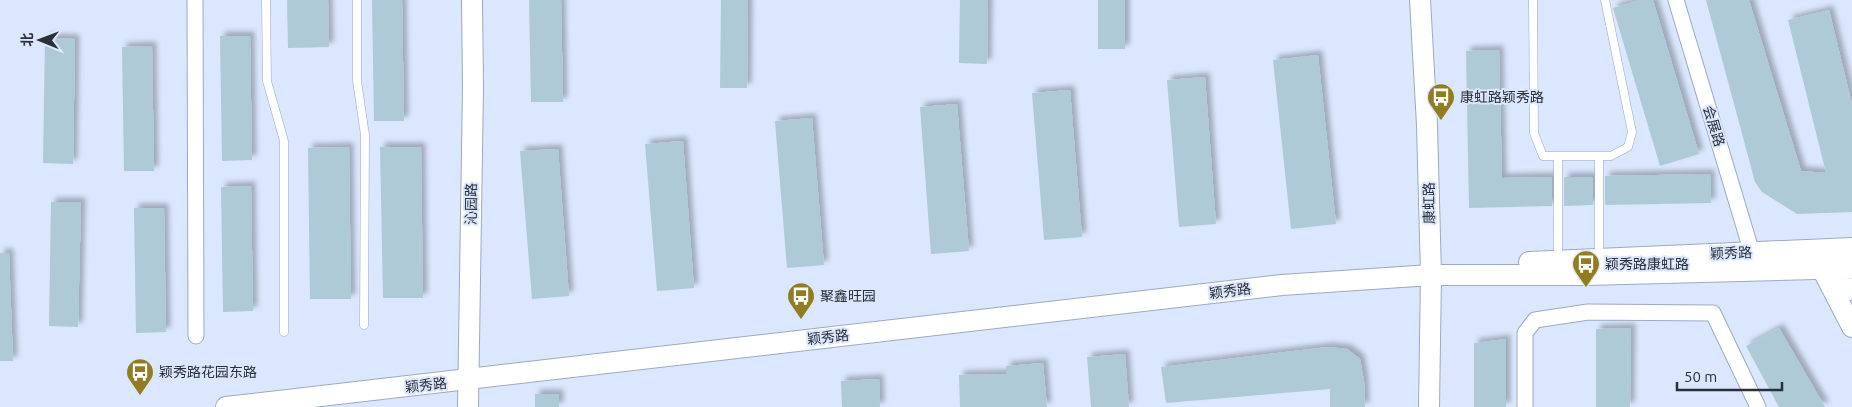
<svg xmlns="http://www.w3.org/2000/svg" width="1852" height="407" font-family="Ubuntu,'Noto Sans SC',sans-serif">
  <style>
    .building { fill: #afcad7; filter: url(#shadow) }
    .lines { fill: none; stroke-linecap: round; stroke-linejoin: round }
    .lane-casing { stroke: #9da9bf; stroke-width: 9 }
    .street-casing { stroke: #9da9bf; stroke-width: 17 }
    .secondary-casing { stroke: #9da9bf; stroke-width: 22 }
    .lane { stroke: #fff; stroke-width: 8 }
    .street { stroke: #fff; stroke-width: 15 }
    .secondary { stroke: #fff; stroke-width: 20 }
    .labels { text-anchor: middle; stroke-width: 4; stroke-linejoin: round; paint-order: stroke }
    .poi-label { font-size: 14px; fill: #2a2f38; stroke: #dae7fe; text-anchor: start }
    .street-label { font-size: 14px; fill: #2a2f38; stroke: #dae7fe }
  </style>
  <defs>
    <filter id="shadow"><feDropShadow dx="4.5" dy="-4.5" stdDeviation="2.5" flood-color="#0004"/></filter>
  </defs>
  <rect width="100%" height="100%" fill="#dae7fe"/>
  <path class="building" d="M 287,0 L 328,0 L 329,47 L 288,48 Z
    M 372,0 L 402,0 L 404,121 L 374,121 Z
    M 529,0 L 561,0 L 563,102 L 531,102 Z
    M 721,0 L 748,0 L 747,88 L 720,88 Z
    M 960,0 L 988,0 L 987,64 L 959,63 Z
    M 1098,0 L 1125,0 L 1125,49 L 1098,49 Z
    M 1640,0 L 1653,0 L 1699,154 L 1660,166 L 1613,8 Z
    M 1706,0 L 1749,0 L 1801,171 L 1826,173 L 1788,20 L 1829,10 L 1852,104 L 1852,212 L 1797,214 L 1762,192 L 1755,182 Z
    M 220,36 L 250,36 L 252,160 L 222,161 Z
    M 45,38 L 75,39 L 73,164 L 43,163 Z
    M 152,46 L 154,171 L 124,171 L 122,47 Z
    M 1499,50 L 1502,178 L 1552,177 L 1552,206 L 1469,208 L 1466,51 Z
    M 1318,55 L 1336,224 L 1291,229 L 1273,60 Z
    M 1205,77 L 1216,224 L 1179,227 L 1167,80 Z
    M 1070,90 L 1082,237 L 1044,240 L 1032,93 Z
    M 957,104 L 969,251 L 931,254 L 920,107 Z
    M 812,118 L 824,265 L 787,268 L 775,121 Z
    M 683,141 L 694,288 L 657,291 L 645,144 Z
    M 349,147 L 351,299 L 310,299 L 308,148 Z
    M 380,147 L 421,147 L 423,298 L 383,298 Z
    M 558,149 L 569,296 L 532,299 L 520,151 Z
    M 1710,174 L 1711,203 L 1605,205 L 1605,176 Z
    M 1564,177 L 1593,177 L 1593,205 L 1564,206 Z
    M 251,186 L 253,311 L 223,312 L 221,187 Z
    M 51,202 L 81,202 L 78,327 L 49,326 Z
    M 134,208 L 164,208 L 166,332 L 136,333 Z
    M 0,253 L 9,253 L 13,361 L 0,361 Z
    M 1631,328 L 1630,407 L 1596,407 L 1596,329 Z
    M 1779,328 L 1825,407 L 1779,407 L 1746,346 Z
    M 1506,339 L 1506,407 L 1474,407 L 1474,343 Z
    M 1328,347 L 1347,349 L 1360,359 L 1364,381 L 1365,407 L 1330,407 L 1330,389 L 1166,403 L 1161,367 Z
    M 1125,354 L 1129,407 L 1091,407 L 1087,357 Z
    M 1043,363 L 1047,407 L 960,407 L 959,375 L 1006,374 L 1006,366 Z
    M 879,379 L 880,407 L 842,407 L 841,381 Z
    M 535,394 L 559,394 L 559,407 L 535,407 Z"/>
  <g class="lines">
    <g class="lane-casing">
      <path id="lane" d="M 266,0 L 267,81 L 284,141 L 284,332
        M 357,0 L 357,81 L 365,135 L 364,325
        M 1533,0 L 1534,133 L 1543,156 L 1611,156 L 1628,147 L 1632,132 L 1605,0
        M 1558,259 L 1558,156
        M 1599,259 L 1599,156"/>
    </g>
    <g class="street-casing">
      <path id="street" d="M 195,0 L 196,336
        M 1676,0 L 1752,253
        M 1525,407 L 1525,333 L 1535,320 L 1588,312 L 1713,313 L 1758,407"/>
    </g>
    <g class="secondary-casing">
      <path id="secondary" d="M 1420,0 L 1427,125 L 1431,275 L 1429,407
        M 1818,256 L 1821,267 L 1852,327
        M 1840,257 L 1841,268 L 1852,290
        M 1529,262 L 1852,248
        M 226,407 L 1282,285 L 1431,275 L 1586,275 L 1852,268
        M 468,407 L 473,88 L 472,0"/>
    </g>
    <use href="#lane" class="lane"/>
    <use href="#street" class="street"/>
    <use href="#secondary" class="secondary"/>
  </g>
  <defs>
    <g id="bus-pin" transform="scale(1.4375)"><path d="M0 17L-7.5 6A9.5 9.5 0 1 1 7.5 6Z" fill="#927c22" stroke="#dae7fe"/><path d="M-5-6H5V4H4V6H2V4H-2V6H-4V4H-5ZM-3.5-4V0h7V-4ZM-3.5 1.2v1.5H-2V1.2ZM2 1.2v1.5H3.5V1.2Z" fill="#fff"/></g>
  </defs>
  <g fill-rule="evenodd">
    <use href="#bus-pin" x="1441" y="97"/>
    <use href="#bus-pin" x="1586" y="264"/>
    <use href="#bus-pin" x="801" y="296"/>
    <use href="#bus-pin" x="140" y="372"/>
  </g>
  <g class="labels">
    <g class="poi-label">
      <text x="1460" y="102">康虹路颖秀路</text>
      <text x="1605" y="269">颖秀路康虹路</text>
      <text x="820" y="301">聚鑫旺园</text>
      <text x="159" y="377">颖秀路花园东路</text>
    </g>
    <g class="street-label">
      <text transform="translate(1714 126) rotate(73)" y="5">会展路</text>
      <text transform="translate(1429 203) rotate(-91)" y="5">康虹路</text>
      <text transform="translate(471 204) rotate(-89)" y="5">沁园路</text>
      <text transform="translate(1731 253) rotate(-2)" y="5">颖秀路</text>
      <text transform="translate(1230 291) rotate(-7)" y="5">颖秀路</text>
      <text transform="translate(828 337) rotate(-6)" y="5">颖秀路</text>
      <text transform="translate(426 385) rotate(-6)" y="5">颖秀路</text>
    </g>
  </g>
  <g transform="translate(40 40) rotate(271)" stroke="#dae7fe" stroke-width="4" paint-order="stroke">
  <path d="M0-4L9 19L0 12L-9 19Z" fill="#2a2f38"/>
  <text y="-8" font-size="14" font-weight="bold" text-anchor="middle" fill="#2a2f38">北</text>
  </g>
  <path d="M1677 382v8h105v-8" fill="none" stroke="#2a2f38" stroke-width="2.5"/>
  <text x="1684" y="382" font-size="15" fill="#2a2f38" stroke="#dae7fe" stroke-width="4" paint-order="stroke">50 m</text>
</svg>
